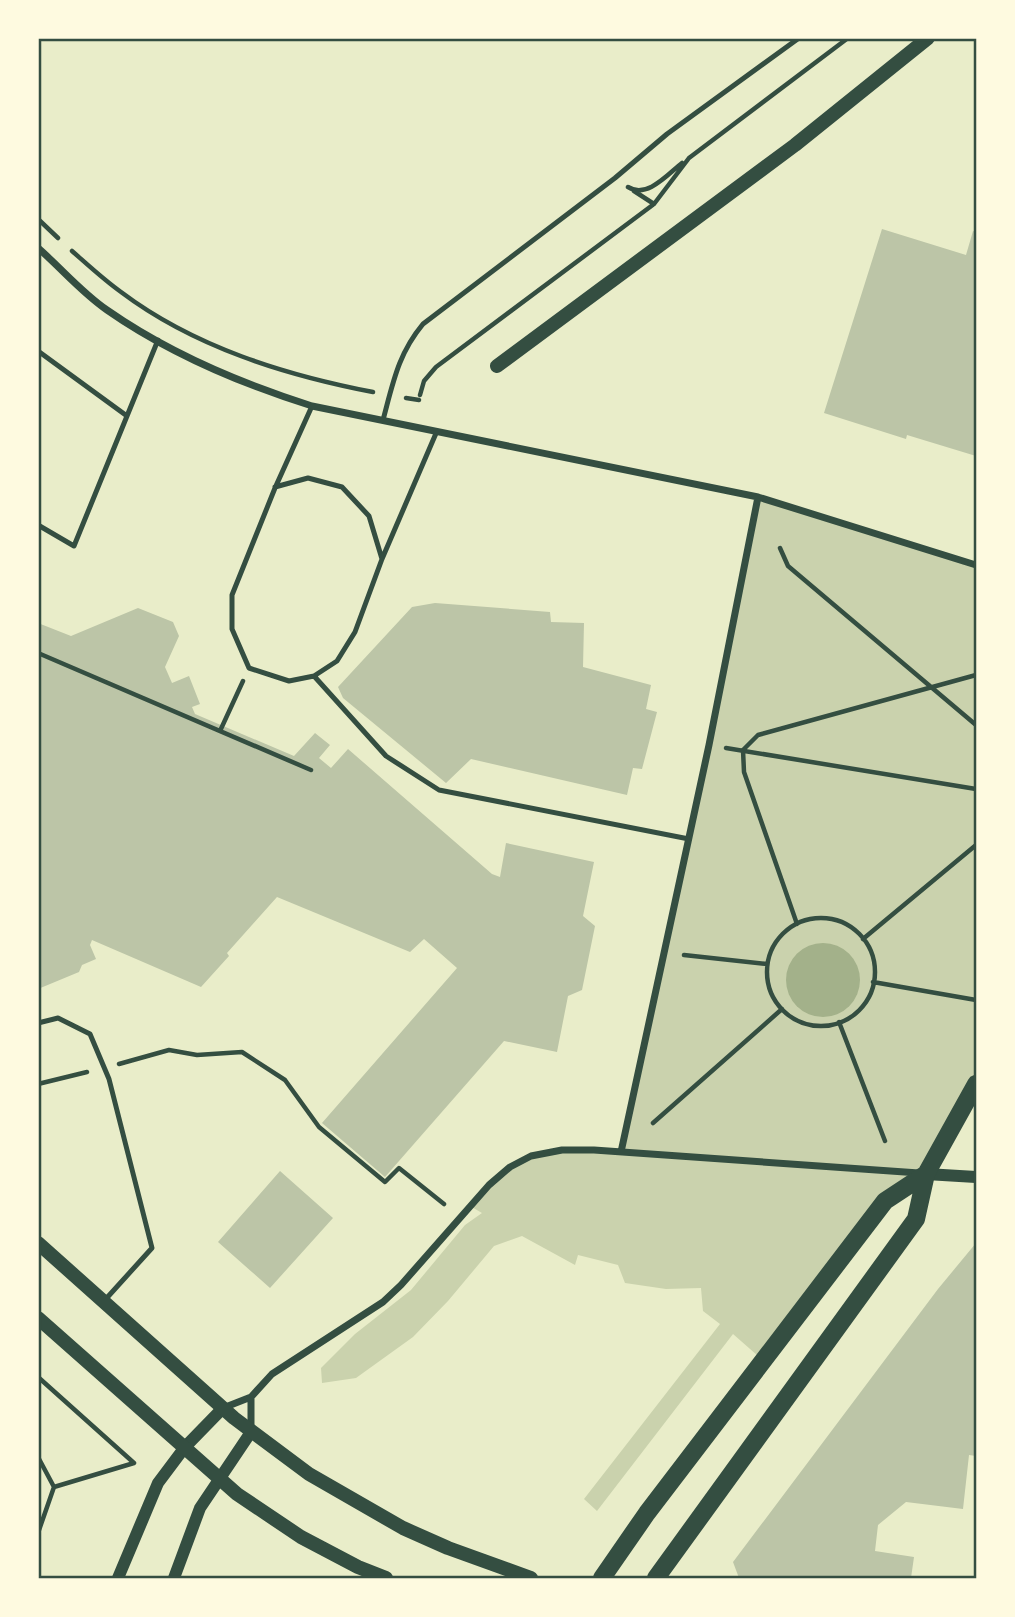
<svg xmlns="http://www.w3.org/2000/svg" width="1015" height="1617" font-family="Commissioner,sans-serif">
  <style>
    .green { fill: #cad2ad }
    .water { fill: #a3b18a }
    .building { fill: #bcc5a7 }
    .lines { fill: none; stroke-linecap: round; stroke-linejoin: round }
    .path { stroke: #344e41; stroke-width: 4.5 }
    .service { stroke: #344e41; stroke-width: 5 }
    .minor { stroke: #344e41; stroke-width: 7 }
    .tertiary { stroke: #344e41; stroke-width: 12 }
    .secondary { stroke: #344e41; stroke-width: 14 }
    .primary { stroke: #344e41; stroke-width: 18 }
    .neatline { fill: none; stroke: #344e41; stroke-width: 2.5 }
  </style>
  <rect width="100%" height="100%" fill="#e9edc9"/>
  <path class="green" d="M 758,497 L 976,565 L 976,1084 L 926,1171 L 885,1201 L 765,1362 L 733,1334 L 597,1511 L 584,1499 L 720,1324 L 703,1311 L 701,1288 L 666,1289 L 625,1283 L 618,1265 L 578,1255 L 575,1265 L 522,1236 L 494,1246 L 448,1301 L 413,1337 L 356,1378 L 322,1383 L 321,1368 L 355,1334 L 411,1290 L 465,1225 L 482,1213 L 470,1206 C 494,1179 524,1154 561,1150 C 580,1148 601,1151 621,1152 Z"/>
  <path class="water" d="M786 980a37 37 0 1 1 74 0a37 37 0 1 1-74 0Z"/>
  <path class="building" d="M 882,229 L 966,255 L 973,231 L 976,232 L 976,456 L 907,435 L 906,439 L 824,413 Z
    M 435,603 L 550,612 L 551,622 L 584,623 L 583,667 L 651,685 L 646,709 L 657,712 L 642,769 L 633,768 L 627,795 L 471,759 L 446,783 L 343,698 L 338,687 L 412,607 Z
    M 138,608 L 173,622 L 179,636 L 165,667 L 172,683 L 189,676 L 200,704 L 192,707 L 195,714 L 294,756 L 315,733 L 330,745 L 319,758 L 331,768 L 348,749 L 492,874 L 500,877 L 506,843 L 594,862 L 583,916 L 595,926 L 582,990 L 568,996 L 557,1052 L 504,1041 L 385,1177 L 322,1123 L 457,968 L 424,939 L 410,952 L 277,897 L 227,953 L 229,956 L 201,987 L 92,940 L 90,945 L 96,959 L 82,965 L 79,972 L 38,989 L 38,623 L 71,636 Z
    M 280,1171 L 333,1218 L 270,1288 L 218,1242 Z
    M 976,1243 L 976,1456 L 969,1455 L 963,1509 L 906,1502 L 878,1525 L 875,1551 L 914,1557 L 911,1578 L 739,1578 L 733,1562 L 938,1289 Z"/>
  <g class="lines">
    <path class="path" d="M 689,158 L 848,38
      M 628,187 C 647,199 668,174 682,163
      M 634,191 L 654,204
      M 38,219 L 58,238
      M 72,251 C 88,265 104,280 121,292 C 194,347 285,375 373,392
      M 420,395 L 424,381 L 436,367 L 654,204 L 689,158
      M 406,398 L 419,400
      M 780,548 L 788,566 L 976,725
      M 38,653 L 311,770
      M 220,731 L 243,681
      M 726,748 L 976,789
      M767 972a54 54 0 1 1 108 0a54 54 0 1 1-108 0Z
      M 797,924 L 744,772 L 743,750 L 758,735 L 976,675
      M 863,939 L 976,845
      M 684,955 L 767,964
      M 873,982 L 976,1000
      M 839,1022 L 885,1141
      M 119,1064 L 169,1050 L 197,1055 L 242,1052 L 285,1080 L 319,1127 L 385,1182 L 399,1168 L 444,1204
      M 38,1084 L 87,1072
      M 653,1123 L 782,1009
      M 38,1377 L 134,1463 L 54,1487 L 38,1533
      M 38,1457 L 54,1487"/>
    <path class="service" d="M 38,351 L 127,416
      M 312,406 L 275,488 L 232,595 L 232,629 L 249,668 L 289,681 L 314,676 L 337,661 L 355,632 L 382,559 L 437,431
      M 383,420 C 393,383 398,354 423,324 L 615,178 L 667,134 L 799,38
      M 275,487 L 308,478 L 342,487 L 369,516 L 382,559
      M 38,525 L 74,546 L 158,340
      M 314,676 L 386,756 L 439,790 L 689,839
      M 38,1023 L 58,1018 L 90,1034 L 109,1079 L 152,1248 L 104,1301"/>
    <path class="minor" d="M 38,248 C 61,268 82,293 107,310 C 170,354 239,383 312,406 L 758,497 L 976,565
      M 621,1152 L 709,745 L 758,497
      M 223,1408 L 251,1397 L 272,1374 L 383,1302 L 401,1285 L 489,1185 L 510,1167 L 531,1156 L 562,1150 L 594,1150 L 919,1173
      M 251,1431 L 251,1397"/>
    <path class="tertiary" d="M 926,1174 L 976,1177
      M 118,1578 L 158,1483 L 185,1447 L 223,1408
      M 174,1578 L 200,1508 L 251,1432"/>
    <path class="secondary" d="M 497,366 L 795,145 L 928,38
      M 38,1243 L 234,1418 L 309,1474 L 403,1528 L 448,1548 L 531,1578
      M 38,1318 L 237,1494 L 301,1537 L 358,1567 L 386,1578"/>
    <path class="primary" d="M 602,1578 L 647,1513 L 885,1201 L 926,1174
      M 656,1578 L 916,1219 L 926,1174 L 976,1084"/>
  </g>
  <rect width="1015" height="1617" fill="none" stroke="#fefae0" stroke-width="80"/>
  <rect x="40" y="40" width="935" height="1537" class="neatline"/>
</svg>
